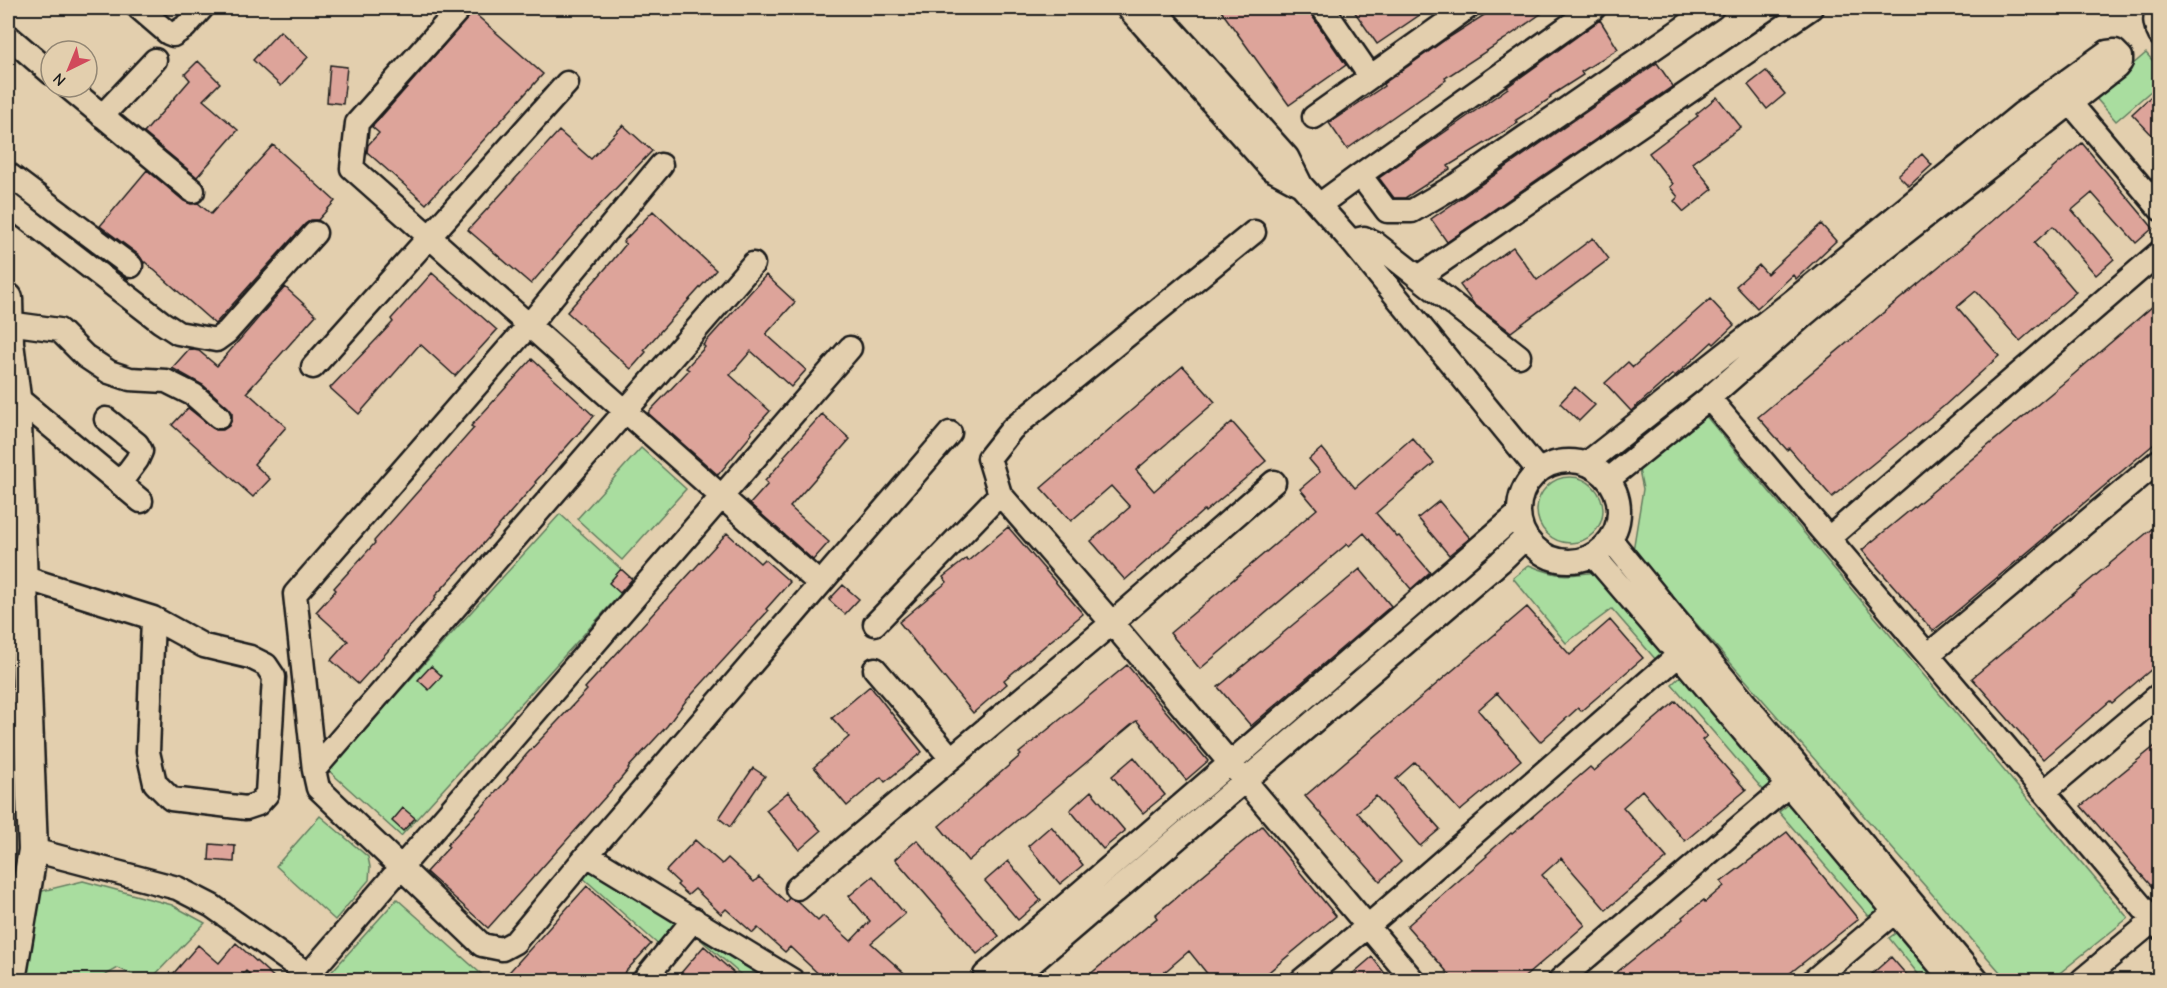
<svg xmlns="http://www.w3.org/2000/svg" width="2167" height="988" font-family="'Comic Neue',sans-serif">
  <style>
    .green { fill: #a9dd9f; stroke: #627c5e; stroke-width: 1.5 }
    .building { fill: #dda49a; stroke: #1c1c1c; stroke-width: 1.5 }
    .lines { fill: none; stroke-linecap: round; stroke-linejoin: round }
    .minor-casing { stroke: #1c1c1c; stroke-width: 27 }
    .major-casing { stroke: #1c1c1c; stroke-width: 33 }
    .minor { stroke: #e3cfae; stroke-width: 22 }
    .major { stroke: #e3cfae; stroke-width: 28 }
  </style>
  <rect width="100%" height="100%" fill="#e3cfae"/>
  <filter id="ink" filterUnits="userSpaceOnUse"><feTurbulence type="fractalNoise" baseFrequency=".0167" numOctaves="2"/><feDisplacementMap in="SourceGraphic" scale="12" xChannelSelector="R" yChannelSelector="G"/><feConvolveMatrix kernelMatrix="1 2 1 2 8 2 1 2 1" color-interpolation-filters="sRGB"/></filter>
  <g filter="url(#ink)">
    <path class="green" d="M 2146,53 L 2159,68 L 2159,84 L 2116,121 L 2095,97 Z
      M 1705,415 L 2128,918 L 2051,980 L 2007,980 L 1633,551 L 1643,489 L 1639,470 Z
      M 641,448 L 686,489 L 622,560 L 577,519 Z
      M1537 510a33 33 0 1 1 66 0a33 33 0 1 1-66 0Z
      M 560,514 L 633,580 L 401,836 L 328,770 Z
      M 1529,565 C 1559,578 1571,576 1602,571 L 1670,652 L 1657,661 L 1612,609 L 1566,643 L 1513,578 Z
      M 1685,672 L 1777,779 L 1764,791 L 1672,684 Z
      M 1793,801 L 1886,909 L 1873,921 L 1779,812 Z
      M 320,816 L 368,857 L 370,867 L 369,880 L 335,920 L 276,866 Z
      M 589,865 L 682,921 L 662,948 L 581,876 Z
      M 83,881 L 172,905 L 205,923 L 150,980 L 145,980 L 118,968 L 97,980 L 25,980 L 34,893 Z
      M 397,899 L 488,980 L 331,980 L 327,977 Z
      M 1900,930 L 1943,980 L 1923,980 L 1889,938 Z
      M 703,932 L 782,980 L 747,980 L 700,939 Z"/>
    <path class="building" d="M 1219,8 L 1310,8 L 1312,16 L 1346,65 L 1289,105 Z
      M 1352,8 L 1430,8 L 1377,44 Z
      M 1495,8 L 1549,8 L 1505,39 L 1445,78 L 1446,80 L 1347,149 L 1329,123 L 1384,86 L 1383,84 L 1445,40 Z
      M 473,12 L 543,74 L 426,204 L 367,152 L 368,145 L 379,133 L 372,127 Z
      M 1600,20 L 1618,49 L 1581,72 L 1583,75 L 1550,96 L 1551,98 L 1516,120 L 1518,123 L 1448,166 L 1450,169 L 1405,198 L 1394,198 L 1379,178 L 1508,88 L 1507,87 Z
      M 280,31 L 308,57 L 281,86 L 253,60 Z
      M 198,61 L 220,83 L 203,100 L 238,130 L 197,177 L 144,133 L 190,80 L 185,74 Z
      M 1657,63 L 1673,86 L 1447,242 L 1431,219 Z
      M 330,65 L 347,67 L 343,104 L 327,102 Z
      M 1766,71 L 1785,94 L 1767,109 L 1748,85 Z
      M 2160,88 L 2160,130 L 2153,136 L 2132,114 Z
      M 1717,97 L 1741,127 L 1692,163 L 1713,189 L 1684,212 L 1674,201 L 1678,197 L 1670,187 L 1673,184 L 1649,153 L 1698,116 L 1696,114 Z
      M 623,125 L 652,151 L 590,215 L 531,284 L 468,230 L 559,131 L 591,159 Z
      M 2082,143 L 2153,228 L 2136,243 L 2092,193 L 2072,210 L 2114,259 L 2096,275 L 2053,226 L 2034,243 L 2076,292 L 2020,341 L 1976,291 L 1957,307 L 1999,356 L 1944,406 L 1832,497 L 1789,448 L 1787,450 L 1758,417 L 1967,243 Z
      M 273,145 L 335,201 L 318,220 L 311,220 L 305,224 L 215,324 L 145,262 L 144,263 L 139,255 L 100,226 L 147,170 L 184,201 L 191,204 L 198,203 L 211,214 Z
      M 1922,154 L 1932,165 L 1909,186 L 1898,175 Z
      M 653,211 L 716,270 L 658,334 L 644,350 L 646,352 L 631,369 L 567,312 L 613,260 L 626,244 L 623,242 Z
      M 1821,224 L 1836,241 L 1796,279 L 1793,275 L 1757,308 L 1736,286 L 1759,265 L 1767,274 Z
      M 1593,238 L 1609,259 L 1511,332 L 1474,304 L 1460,285 L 1513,247 L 1537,280 Z
      M 432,273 L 497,330 L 455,376 L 420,344 L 359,414 L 330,388 L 393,322 L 391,319 Z
      M 766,275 L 795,302 L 766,334 L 806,370 L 791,387 L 751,351 L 730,375 L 770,411 L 751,432 L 752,434 L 718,475 L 648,413 L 689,370 L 686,368 L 705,347 L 703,345 Z
      M 285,287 L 316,315 L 247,392 L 286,427 L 254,464 L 270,479 L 253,497 L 172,425 L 188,408 L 216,430 L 223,430 L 229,426 L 232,419 L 232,412 L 228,407 L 203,385 L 172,368 L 189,349 L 199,351 L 217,366 Z
      M 1710,299 L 1734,325 L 1714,344 L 1712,342 L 1675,376 L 1673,374 L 1631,411 L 1605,383 L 1628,362 L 1633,367 Z
      M 2160,300 L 2160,439 L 2052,530 L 2053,531 L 1933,631 L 1862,550 L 2066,381 Z
      M 532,359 L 594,416 L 535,482 L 536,483 L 476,552 L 435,596 L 436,598 L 358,684 L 331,660 L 348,641 L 316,612 L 336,590 L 334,588 L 375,543 L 374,541 L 474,428 L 471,426 Z
      M 1183,366 L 1215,402 L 1136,470 L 1154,491 L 1232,422 L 1266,461 L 1205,512 L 1204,510 L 1125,580 L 1091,541 L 1130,507 L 1111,486 L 1071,521 L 1041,488 Z
      M 1575,387 L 1595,405 L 1579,421 L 1560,403 Z
      M 822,414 L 850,439 L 790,507 L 829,542 L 813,560 L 750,504 L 768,484 L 765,481 L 785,458 L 784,456 Z
      M 1412,438 L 1434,463 L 1376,513 L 1397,537 L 1399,536 L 1430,572 L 1411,589 L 1364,533 L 1349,546 L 1347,544 L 1200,669 L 1170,633 L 1317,509 L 1300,489 L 1320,472 L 1309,459 L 1322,448 L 1355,488 Z
      M 1439,501 L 1470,538 L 1449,555 L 1418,518 Z
      M 2160,522 L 2160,662 L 2112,703 L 2110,701 L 2043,759 L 1972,678 Z
      M 1008,527 L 1083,614 L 1004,680 L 1007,684 L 973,713 L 899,622 L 947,582 L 943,577 L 966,559 L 968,561 Z
      M 727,533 L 760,563 L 764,559 L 790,582 L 766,609 L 768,611 L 748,633 L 685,702 L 667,726 L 628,768 L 629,769 L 608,794 L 488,928 L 426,872 L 449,847 L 447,845 L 508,779 L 507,778 L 526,755 L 587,690 L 585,688 Z
      M 621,569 L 632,579 L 620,593 L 609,583 Z
      M 1360,569 L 1391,606 L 1251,726 L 1218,687 Z
      M 843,585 L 859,599 L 845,614 L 829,600 Z
      M 1527,607 L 1570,655 L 1610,620 L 1643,658 L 1581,711 L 1578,708 L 1540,742 L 1497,693 L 1478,710 L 1521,760 L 1460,811 L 1415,762 L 1396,779 L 1440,829 L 1420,846 L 1376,796 L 1357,812 L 1401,862 L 1380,881 L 1305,796 Z
      M 1127,665 L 1208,761 L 1186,780 L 1137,721 L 1135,722 L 968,861 L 939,826 L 1021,755 L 1019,753 Z
      M 431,666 L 442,676 L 429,690 L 418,680 Z
      M 870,686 L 922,752 L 885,782 L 881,777 L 847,806 L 814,767 L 849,737 L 832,718 Z
      M 1676,701 L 1707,736 L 1702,740 L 1746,790 L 1685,841 L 1642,790 L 1623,807 L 1667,858 L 1606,910 L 1561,858 L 1542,875 L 1585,925 L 1520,981 L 1455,981 L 1407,926 L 1487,856 L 1486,855 L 1511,833 L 1512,834 L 1590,767 L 1594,771 Z
      M 2160,742 L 2160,896 L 2081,806 Z
      M 1134,757 L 1165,795 L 1143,813 L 1112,776 Z
      M 753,768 L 765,776 L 730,827 L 719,818 Z
      M 1091,791 L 1125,831 L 1103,849 L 1070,810 Z
      M 788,792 L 821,831 L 799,850 L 766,810 Z
      M 403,808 L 415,818 L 403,831 L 392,821 Z
      M 1051,826 L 1083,865 L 1060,884 L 1028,846 Z
      M 1262,826 L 1336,916 L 1258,981 L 1213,981 L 1189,951 L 1154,981 L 1082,981 L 1157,918 L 1155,915 Z
      M 1787,832 L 1858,919 L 1780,981 L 1606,981 L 1683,919 L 1682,917 L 1704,900 L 1705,902 L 1724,886 L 1721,882 Z
      M 695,840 L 722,864 L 728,858 L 754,882 L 759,877 L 786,902 L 789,898 L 797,901 L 818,921 L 823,916 L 851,941 L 870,921 L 849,896 L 873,876 L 905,914 L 871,943 L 913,981 L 826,981 L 790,947 L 785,952 L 758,928 L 753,933 L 726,909 L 721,914 L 695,889 L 688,895 L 677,885 L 679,883 L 666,871 Z
      M 917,840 L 999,936 L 977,954 L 895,859 Z
      M 210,844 L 235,846 L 234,862 L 209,860 Z
      M 1008,861 L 1041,900 L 1018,920 L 985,881 Z
      M 587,886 L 651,944 L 627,970 L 617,981 L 501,981 Z
      M 236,943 L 278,981 L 257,981 L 246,971 L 237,981 L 167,981 L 198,945 L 219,963 Z
      M 704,946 L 734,973 L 727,981 L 674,981 Z
      M 1372,957 L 1391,981 L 1344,981 Z
      M 1891,957 L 1912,981 L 1864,981 Z"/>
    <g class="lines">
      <g class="minor-casing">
        <path id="minor" d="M 139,8 L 168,33 L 173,35 L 185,27 L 202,8
          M 460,8 L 357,123 L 352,168 L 820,584
          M 1128,8 L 1271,169 L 1301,185
          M 1153,8 L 1287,157 L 1301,185 L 1351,241 L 1538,470
          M 1323,8 L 1370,76
          M 2159,8 C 2153,17 2155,25 2160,35
          M 8,36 L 51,73
          M 68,87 L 193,191
          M 2062,93 L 2160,209
          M 102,116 L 155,60
          M 1314,117 L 1467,8
          M 661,165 L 529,325 L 295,594 L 314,770 L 318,788 L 482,945 L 502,949 L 515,942 L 587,855 L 950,433
          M 8,174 L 131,266
          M 1360,175 L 1594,8
          M 8,204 L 161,322 L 178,333 L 216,340 L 227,332 L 315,233
          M 1319,205 L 1360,175 L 1387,211 L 1412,211 L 1456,185 L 1712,8
          M 1351,241 L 1364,238 L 1375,243 L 1519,356
          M 1419,277 L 1811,8
          M 8,323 L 59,330 L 85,356 L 109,372 L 130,379 L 166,381 L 194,395 L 219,417
          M 313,367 L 567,83
          M 16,397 L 141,501
          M 1709,398 L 2160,928
          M 106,419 L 137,444 L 141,451 L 137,460 L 120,483
          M1519 511a50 50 0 1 1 100 0a50 50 0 1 1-100 0Z
          M 1587,463 L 1795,299 L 2021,114 L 2107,52 L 2115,51 L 2121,57 L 2121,62 L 2117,67 L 1876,255 L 1804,315 L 1709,398 L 1609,479
          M 1000,494 L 1112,623 L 1413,980
          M 1829,538 L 2160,252
          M 1611,540 L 1693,641 L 1977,980
          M 1594,556 L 1679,655 L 1952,980
          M 22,577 L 153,618 L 204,646 L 250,657 L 266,665 L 274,677 L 267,794 L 258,804 L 246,808 L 171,799 L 155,783 L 148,752 L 153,618
          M 875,624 L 1000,494 L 989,458 L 1012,429 L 1254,232
          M 1928,655 L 2160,460
          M 875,669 L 951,758
          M 314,770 L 753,264
          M 2044,792 L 2160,694
          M 33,850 L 177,888 L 212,906 L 316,980
          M 587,855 L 792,980
          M 797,888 L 1112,623 L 1274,482
          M 309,974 L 850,348
          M 644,980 L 694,919
          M 990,980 L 985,975 L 1518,514
          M 1012,980 L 1500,562 L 1526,537
          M 1302,980 L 1368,926 L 1689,646
          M 1560,980 L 1798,777
          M 1814,980 L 1906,902
          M 2082,980 L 2160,915"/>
      </g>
      <g class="major-casing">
        <path id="major" d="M 8,298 L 9,343 L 16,397 L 33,850 L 11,980"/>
      </g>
      <use href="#minor" class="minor"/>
      <use href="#major" class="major"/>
    </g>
  </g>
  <rect width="2167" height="988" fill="none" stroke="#e3cfae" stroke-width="30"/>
  <rect x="15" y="15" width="2137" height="958" fill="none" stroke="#1c1c1c" stroke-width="2" filter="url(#ink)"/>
  <g transform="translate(69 69) rotate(223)"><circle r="28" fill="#e3cfae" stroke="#938774" stroke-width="1.5"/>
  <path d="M0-4.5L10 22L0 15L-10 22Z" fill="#d1495b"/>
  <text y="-9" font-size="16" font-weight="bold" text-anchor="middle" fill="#1c1c1c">N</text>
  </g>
</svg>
